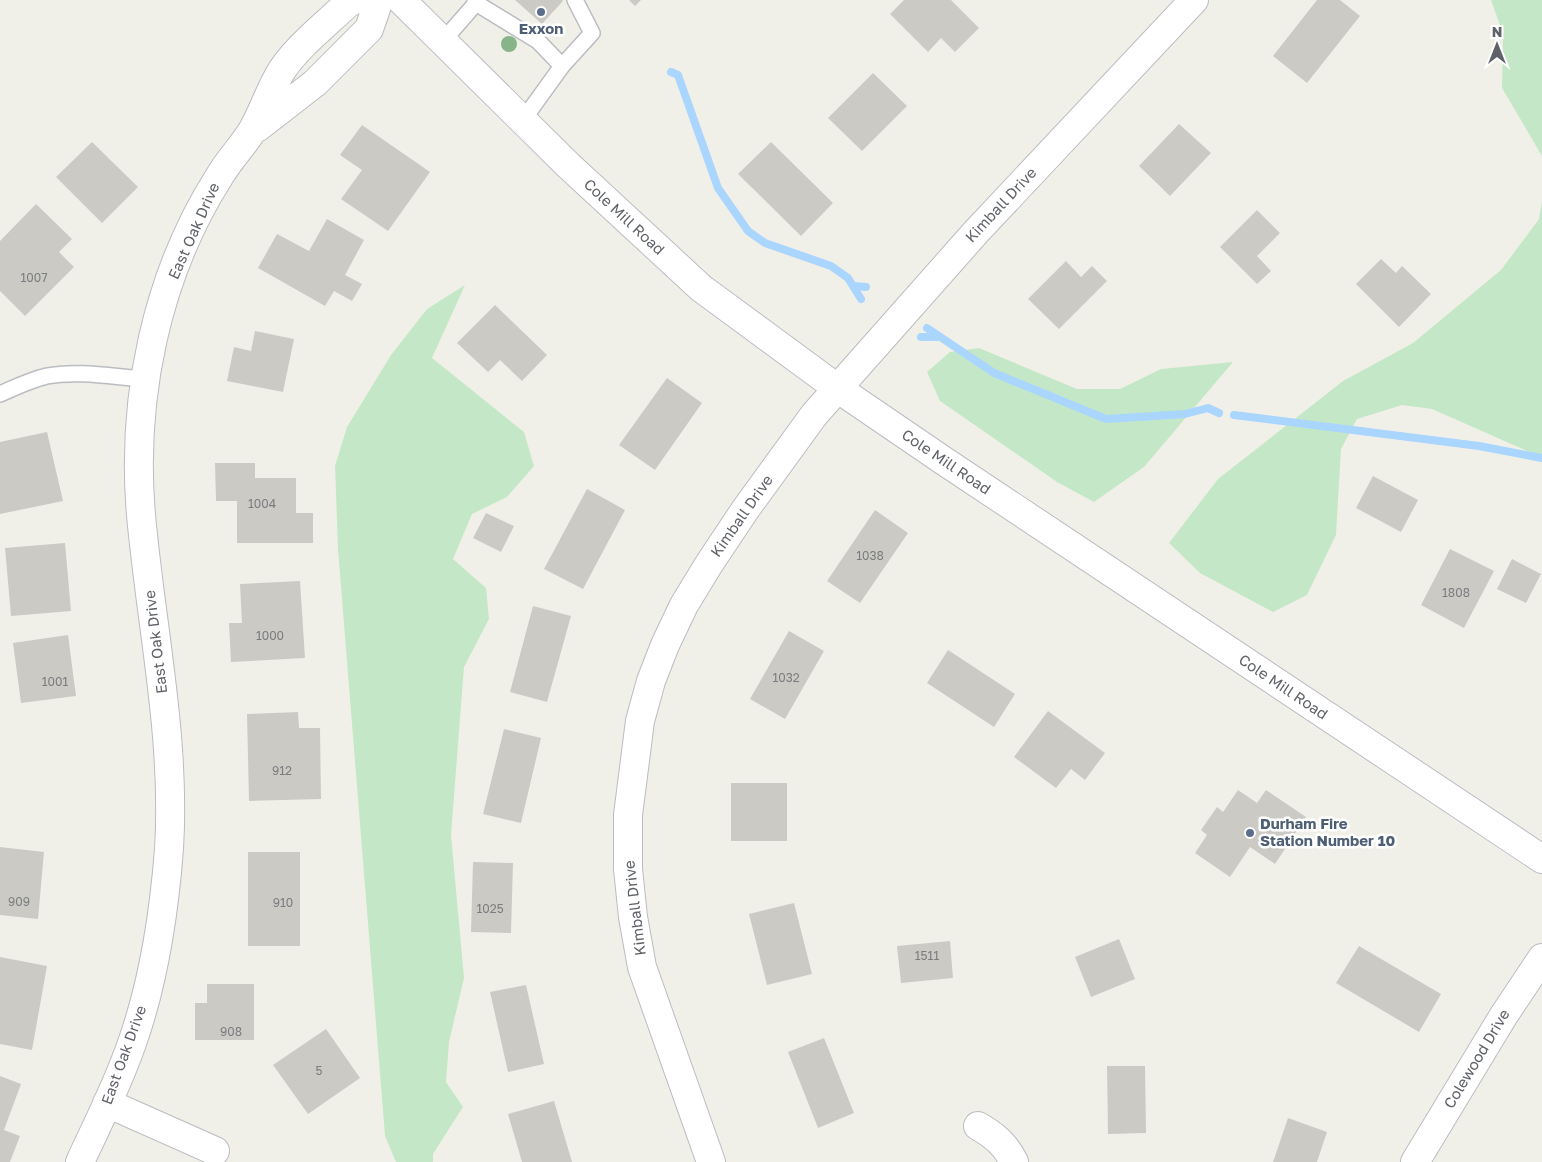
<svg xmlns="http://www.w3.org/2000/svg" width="1542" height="1162" font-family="'Golos Text',sans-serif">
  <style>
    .green { fill: #c4e8c7 }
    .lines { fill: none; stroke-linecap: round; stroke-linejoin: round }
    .stream { stroke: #aad5ff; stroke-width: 8 }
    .building { fill: #cccac5 }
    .lane-casing { stroke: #babcc1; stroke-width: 18 }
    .street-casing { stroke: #babcc1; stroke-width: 30 }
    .secondary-casing { stroke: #bbbdc3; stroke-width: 30 }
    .lane { stroke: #fff; stroke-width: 15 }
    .street { stroke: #fff; stroke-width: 28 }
    .secondary { stroke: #fff; stroke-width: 28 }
    .tree { fill: #88b489 }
    .service-dot { fill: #5c6f8a; stroke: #fff; stroke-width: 2 }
    .labels { text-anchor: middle; stroke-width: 5; stroke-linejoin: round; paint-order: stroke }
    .number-label { font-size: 12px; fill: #7a7c7f }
    .service-label { font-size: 15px; font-weight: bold; fill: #4e5e75; stroke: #fff }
    .street-label { font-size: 15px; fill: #5f6268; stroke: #fff }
  </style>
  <rect width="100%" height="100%" fill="#f1f0e8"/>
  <path class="green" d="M 1491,0 L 1542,0 L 1542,156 L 1502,88 L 1503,34 Z
    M 1542,201 L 1542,455 L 1527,451 L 1432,409 L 1402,405 L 1357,419 L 1341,449 L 1336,535 L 1307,595 L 1273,612 L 1200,573 L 1169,543 L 1218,479 L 1343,381 L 1413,343 L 1501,270 L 1539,219 Z
    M 465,285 L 432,358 L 524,432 L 534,466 L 507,497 L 472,514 L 453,559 L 486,588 L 489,619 L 464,667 L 451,835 L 464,978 L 449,1042 L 446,1082 L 463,1107 L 433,1154 L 433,1162 L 396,1162 L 385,1136 L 338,549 L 335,466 L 347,427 L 391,355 L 427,309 Z
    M 979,348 L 1077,389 L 1120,389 L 1161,369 L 1233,362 L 1144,467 L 1094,502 L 1057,482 L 940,401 L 927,372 L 950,352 Z"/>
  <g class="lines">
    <path class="stream" d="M 671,72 L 678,75 L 718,188 L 748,231 L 765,243 L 831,266 L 848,278 L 861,299
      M 854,286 L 866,287
      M 927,328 L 994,373 L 1106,419 L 1185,414 L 1208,408 L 1219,413
      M 921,337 L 939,337
      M 1234,415 L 1479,446 L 1542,458"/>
  </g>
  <path class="building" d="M 515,0 L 562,0 L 563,1 L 542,24 Z
    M 629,0 L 641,0 L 635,6 Z
    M 904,0 L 951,0 L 979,28 L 955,52 L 941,38 L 928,52 L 890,14 Z
    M 1317,0 L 1340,0 L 1360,16 L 1307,83 L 1273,56 Z
    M 873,73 L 907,106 L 862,151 L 828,118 Z
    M 1179,124 L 1211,153 L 1170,196 L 1139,166 Z
    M 362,125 L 430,172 L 388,231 L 341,199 L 362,170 L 340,155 Z
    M 92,142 L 138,187 L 102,223 L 56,177 Z
    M 771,142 L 833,203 L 801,236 L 738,174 Z
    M 36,204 L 72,239 L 59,252 L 74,267 L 25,316 L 0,291 L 0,241 Z
    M 1257,210 L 1280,233 L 1257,256 L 1271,271 L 1257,284 L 1220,247 Z
    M 327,219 L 364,240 L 345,275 L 362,284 L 352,301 L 334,291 L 325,306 L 258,268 L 277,234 L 309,251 Z
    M 1381,259 L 1396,273 L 1402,266 L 1431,294 L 1399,327 L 1356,284 Z
    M 1066,261 L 1081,277 L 1092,266 L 1107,281 L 1059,329 L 1028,299 Z
    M 495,305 L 547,355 L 522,381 L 500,360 L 488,372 L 457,343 Z
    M 255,331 L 294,339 L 283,392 L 227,381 L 234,347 L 251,351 Z
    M 667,378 L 702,403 L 655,470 L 619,445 Z
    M 47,432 L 63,501 L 0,514 L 0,442 Z
    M 215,463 L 255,463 L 255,478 L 296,478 L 296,513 L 313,513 L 313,543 L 237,543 L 237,501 L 216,501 Z
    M 1373,476 L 1418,500 L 1401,532 L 1356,508 Z
    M 587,489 L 625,510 L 583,589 L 544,569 Z
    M 875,510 L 908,533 L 860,603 L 827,581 Z
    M 486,513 L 514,526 L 501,552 L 473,538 Z
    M 65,543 L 71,611 L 11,616 L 5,548 Z
    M 1450,549 L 1494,571 L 1464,628 L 1421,605 Z
    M 1512,559 L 1541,574 L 1526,603 L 1497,589 Z
    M 300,581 L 305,658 L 231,662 L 229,623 L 242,623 L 240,584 Z
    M 533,606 L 571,616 L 547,702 L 510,692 Z
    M 789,631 L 824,651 L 785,719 L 750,699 Z
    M 68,635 L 76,696 L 21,703 L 13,643 Z
    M 948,650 L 1015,694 L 994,727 L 927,683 Z
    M 1048,711 L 1105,753 L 1085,780 L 1071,769 L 1056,788 L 1014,757 Z
    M 298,712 L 299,728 L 320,728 L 321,799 L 249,801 L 247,714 Z
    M 504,729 L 541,738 L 521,823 L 483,814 Z
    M 731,783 L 787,783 L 787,841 L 731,841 Z
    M 1238,790 L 1257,803 L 1266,790 L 1306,817 L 1275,864 L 1250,847 L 1230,877 L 1195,853 L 1207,835 L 1201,830 L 1217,807 L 1223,812 Z
    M 0,847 L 44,852 L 38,919 L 0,915 Z
    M 248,852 L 300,852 L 300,946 L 248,946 Z
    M 473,862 L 513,863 L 511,933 L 471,932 Z
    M 794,903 L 812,974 L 767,985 L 749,914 Z
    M 1119,939 L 1135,979 L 1091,997 L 1075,957 Z
    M 950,941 L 953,978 L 901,983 L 897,946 Z
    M 1359,946 L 1441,994 L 1419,1032 L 1336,983 Z
    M 0,957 L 47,966 L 32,1050 L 0,1044 Z
    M 207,984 L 254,984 L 254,1040 L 195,1040 L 195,1003 L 207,1003 Z
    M 526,985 L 544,1064 L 508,1072 L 490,992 Z
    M 326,1029 L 360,1078 L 308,1114 L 273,1065 Z
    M 824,1038 L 854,1113 L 818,1128 L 788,1052 Z
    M 1107,1066 L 1145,1066 L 1146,1133 L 1108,1134 Z
    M 0,1076 L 21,1084 L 4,1130 L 20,1136 L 10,1162 L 0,1162 Z
    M 554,1101 L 572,1162 L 522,1162 L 508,1114 Z
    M 1288,1118 L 1327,1132 L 1317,1162 L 1273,1162 Z"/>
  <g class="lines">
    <g class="lane-casing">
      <path id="lane" d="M 475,0 L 476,3 L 538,41 L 562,66 L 592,33 L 575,0
        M 443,41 L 476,3
        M 523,120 L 562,66
        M 0,394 C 16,387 30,380 47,376 C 78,370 114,377 145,379"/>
    </g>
    <g class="street-casing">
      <path id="street" d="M 257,128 L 315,83 L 369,29 L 379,0
        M 107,1103 L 215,1151
        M 978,1126 C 994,1135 1006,1145 1014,1162
        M 80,1162 C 98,1123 118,1084 132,1043 C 154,981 164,914 169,849 C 176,737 151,626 141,515 C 131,399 156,276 219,177 C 228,161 242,147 252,131 C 263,112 270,89 282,70 C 297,47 326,24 347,4 L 354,0
        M 711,1162 L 642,967 L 633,917 L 628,869 L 628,815 L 640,721 L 651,681 L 665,645 L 684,605 L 709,564 L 745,510 L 814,415 L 976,232 L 1194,0
        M 1415,1162 L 1504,1015 L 1542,958"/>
    </g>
    <g class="secondary-casing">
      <path id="secondary" d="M 401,0 L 568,165 L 701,288 L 837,388 L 944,461 L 1542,859"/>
    </g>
    <use href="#lane" class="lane"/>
    <use href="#street" class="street"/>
    <use href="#secondary" class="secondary"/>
  </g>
  <circle class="tree" cx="509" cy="44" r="8"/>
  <g class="service-dot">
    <circle cx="541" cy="12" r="5"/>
    <circle cx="1250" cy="833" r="5"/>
  </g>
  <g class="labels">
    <g class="number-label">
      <text x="34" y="282">1007</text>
      <text x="262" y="508">1004</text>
      <text x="870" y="560">1038</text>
      <text x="1456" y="597">1808</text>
      <text x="270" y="640">1000</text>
      <text x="786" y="682">1032</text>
      <text x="55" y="686">1001</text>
      <text x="282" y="775">912</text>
      <text x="19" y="906">909</text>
      <text x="283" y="907">910</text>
      <text x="490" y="913">1025</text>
      <text x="927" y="960">1511</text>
      <text x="231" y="1036">908</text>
      <text x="319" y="1075">5</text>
    </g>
    <g class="service-label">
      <text x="541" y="34">Exxon</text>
      <text x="1260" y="829" text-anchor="start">Durham Fire<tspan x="1260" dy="17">Station Number 10</tspan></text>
    </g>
    <g class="street-label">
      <text transform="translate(1001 205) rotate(-47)" y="5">Kimball Drive</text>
      <text transform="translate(624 217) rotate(43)" y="5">Cole Mill Road</text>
      <text transform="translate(194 231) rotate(-66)" y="5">East Oak Drive</text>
      <text transform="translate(946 462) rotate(34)" y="5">Cole Mill Road</text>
      <text transform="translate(742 516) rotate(-55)" y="5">Kimball Drive</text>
      <text transform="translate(156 642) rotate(-97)" y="5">East Oak Drive</text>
      <text transform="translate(1283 687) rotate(34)" y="5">Cole Mill Road</text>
      <text transform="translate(635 908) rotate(-97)" y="5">Kimball Drive</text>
      <text transform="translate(124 1055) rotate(-70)" y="5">East Oak Drive</text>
      <text transform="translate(1477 1059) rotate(-59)" y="5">Colewood Drive</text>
    </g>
  </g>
  <g transform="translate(1497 45)" stroke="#ffffff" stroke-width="4" paint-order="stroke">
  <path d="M0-4L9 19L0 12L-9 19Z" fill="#5f6268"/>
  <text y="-8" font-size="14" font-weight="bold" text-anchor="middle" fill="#5f6268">N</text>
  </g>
</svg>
